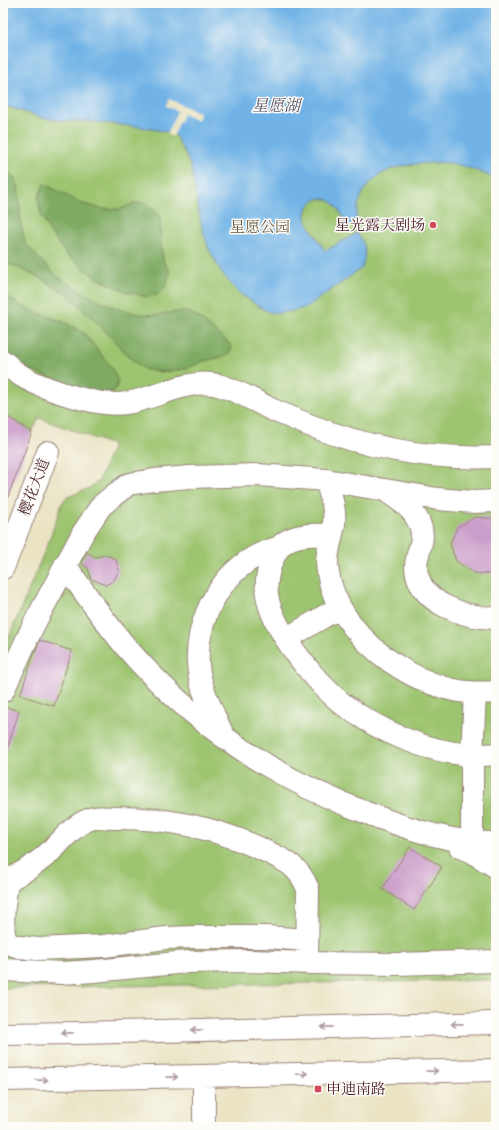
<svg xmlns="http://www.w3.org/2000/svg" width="499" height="1130" font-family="'IM FELL DW Pica','Noto Serif SC',serif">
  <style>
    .green { fill: #9dc46f; stroke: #74724d }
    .forest { fill: #7eaa62; stroke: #646446 }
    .water { fill: #71b3e6; stroke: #5e6988 }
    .pier { fill: #eae4c5 }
    .building { fill: #cb9dca }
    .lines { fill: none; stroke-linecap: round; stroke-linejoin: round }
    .minor-casing { stroke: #9a8278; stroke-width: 24 }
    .minor { stroke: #fff; stroke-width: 22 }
    .oneway { stroke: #ae9aa0 }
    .poi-dot { fill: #d1495b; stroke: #fdfcf7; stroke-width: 1.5 }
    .labels { text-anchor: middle; stroke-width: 3; stroke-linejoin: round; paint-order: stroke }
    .poi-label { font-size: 15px; fill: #4a1f2b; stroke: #fdfcf7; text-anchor: end }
    .park-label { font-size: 15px; fill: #675943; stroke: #fdfcf7 }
    .street-label { font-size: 15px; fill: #4a1f2b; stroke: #fdfcf7 }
    .water-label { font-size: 16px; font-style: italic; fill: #58536c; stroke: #fdfcf7 }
  </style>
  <rect width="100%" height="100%" fill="#fdfcf7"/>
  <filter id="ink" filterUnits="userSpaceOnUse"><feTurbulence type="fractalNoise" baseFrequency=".025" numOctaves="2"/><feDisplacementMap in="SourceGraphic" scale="8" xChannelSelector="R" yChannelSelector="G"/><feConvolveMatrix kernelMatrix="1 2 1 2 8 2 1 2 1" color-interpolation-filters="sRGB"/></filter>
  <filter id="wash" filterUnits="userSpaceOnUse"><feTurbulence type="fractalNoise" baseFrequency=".012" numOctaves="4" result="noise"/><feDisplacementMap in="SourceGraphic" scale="16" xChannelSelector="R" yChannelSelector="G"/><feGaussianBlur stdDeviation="0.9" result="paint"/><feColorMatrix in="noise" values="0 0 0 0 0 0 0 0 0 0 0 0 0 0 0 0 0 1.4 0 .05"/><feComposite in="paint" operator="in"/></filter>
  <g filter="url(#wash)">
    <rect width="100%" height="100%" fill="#eae4c5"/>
    <path class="green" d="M 3,3 L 496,3 L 496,980 L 3,988 L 3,652 L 50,538 L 62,503 L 66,498 L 89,488 L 99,481 L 113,445 L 39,418 L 32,432 L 3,414 Z"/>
    <path class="forest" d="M 3,169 L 12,175 L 18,185 L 21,224 L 25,243 L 42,261 L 59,278 L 88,295 L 114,307 L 137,314 L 157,315 L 174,312 L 189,312 L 202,320 L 229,343 L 232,349 L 226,356 L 204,361 L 185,369 L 163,372 L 146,370 L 132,360 L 93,318 L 68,295 L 40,278 L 3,261 Z
      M 44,184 L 83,204 L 103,209 L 121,209 L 134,203 L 144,203 L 154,209 L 161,220 L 160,232 L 162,252 L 164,263 L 170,272 L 166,286 L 157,295 L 146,297 L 125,291 L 95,277 L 67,255 L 50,232 L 41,215 L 38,198 Z
      M 3,294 L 21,306 L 68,324 L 84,333 L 112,368 L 118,382 L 115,391 L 104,393 L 82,390 L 27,369 L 5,352 L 3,350 Z"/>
    <path class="water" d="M 3,3 L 496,3 L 496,179 C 481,172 465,166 450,163 C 444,162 437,163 431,163 C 409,164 381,167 367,187 C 359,197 357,209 356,222 L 348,226 C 343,219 339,208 333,203 C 318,191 302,205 307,222 L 325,251 L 357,233 C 367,246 366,253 362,268 L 307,307 L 293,311 L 280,313 L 269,312 L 260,307 L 238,292 L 221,272 L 208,247 L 202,228 L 191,167 L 185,153 L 174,134 L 168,132 L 141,127 L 85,121 L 62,121 L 43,118 L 3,105 Z"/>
    <path class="pier" d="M 169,99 L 200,113 L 197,120 L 183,114 L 173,137 L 167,134 L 177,111 L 166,106 Z"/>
    <g id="blocks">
      <path class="building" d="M 3,414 L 32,432 L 4,507 L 3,506 Z
        M 475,517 L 496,519 L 496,574 L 474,573 L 456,561 L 450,544 L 457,527 Z
        M 87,552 L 95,557 L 106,555 L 116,559 L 119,571 L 114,580 L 106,585 L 91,579 L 88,568 L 81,563 Z
        M 40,640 L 72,651 L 54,706 L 20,695 L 34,654 Z
        M 3,706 L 19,711 L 6,753 L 3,753 Z
        M 410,847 L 442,867 L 414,910 L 382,889 Z"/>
    </g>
  </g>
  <g filter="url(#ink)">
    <use href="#blocks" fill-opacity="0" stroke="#9a8278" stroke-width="1"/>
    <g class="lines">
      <g class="minor-casing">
        <path id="minor" d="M 3,361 C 8,365 12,370 17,373 C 39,388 100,408 126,403 C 156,399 187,378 218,385 C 237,390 255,401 273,410 C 285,415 297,420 309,425 C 370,449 430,460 496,457
          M 326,480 C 330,494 336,509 334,524 C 332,537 327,550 327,563 C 330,625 397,678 454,690 C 468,693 482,693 496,692
          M 389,493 C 402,502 414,509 420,525 C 426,541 416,552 416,567 C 418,604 466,618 496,618
          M 331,536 C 311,533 284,534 275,554 C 267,569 264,588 269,604 C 279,637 317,684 344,705 C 381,732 426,752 472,755 C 480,755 488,755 496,754
          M 65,565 C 85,593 104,621 126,647 C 191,723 275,779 367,813 C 401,826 436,838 472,842 C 480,843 488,843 496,843
          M 3,568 L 48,452
          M 286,639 L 340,607
          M 3,691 L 34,624 L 83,533 L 101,506 L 114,495 L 129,484 L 154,480 L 190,477 L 258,475 L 326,480 L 438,499 L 473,502 L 496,501
          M 223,735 C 215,717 202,693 199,673 C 191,621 225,560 278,548
          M 460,847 L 472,852 L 496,867
          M 472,852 L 472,755 L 475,693
          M 7,881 C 5,900 1,920 5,939 L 10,944 L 20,947 L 37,949 L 104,946 L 166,938 L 195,937 L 266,937 L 307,940
          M 3,882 C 9,881 14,877 19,874 C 31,868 41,860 51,851 C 63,840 72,826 88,820 C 96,816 109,818 118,818 C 166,818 215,828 259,848 C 270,853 281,858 291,865 C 300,872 304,879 308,889 L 307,963
          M 3,970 L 62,973 L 94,971 L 187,962 L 250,961 L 313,963 L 397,964 L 496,961
          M 3,1034 L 78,1033 L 496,1023
          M 204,1076 L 204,1127
          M 3,1080 L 496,1070"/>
      </g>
      <use href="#minor" class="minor"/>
    </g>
    <defs><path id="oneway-shaft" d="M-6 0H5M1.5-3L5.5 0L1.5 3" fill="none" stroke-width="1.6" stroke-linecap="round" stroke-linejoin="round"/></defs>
    <g class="oneway">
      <use href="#oneway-shaft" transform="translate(457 1024) rotate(179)"/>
      <use href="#oneway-shaft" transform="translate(327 1027) rotate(179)"/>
      <use href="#oneway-shaft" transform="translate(197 1030) rotate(179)"/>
      <use href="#oneway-shaft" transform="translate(67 1033) rotate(179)"/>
      <use href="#oneway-shaft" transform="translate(432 1071) rotate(-1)"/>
      <use href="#oneway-shaft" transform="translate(302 1074) rotate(-1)"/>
      <use href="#oneway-shaft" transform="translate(172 1077) rotate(-1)"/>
      <use href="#oneway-shaft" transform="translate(42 1080) rotate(-1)"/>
    </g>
  </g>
  <g class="poi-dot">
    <circle cx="433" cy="225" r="4"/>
    <rect x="314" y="1085" width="8" height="8" rx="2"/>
  </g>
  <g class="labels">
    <g class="poi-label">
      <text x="425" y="230">星光露天剧场</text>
      <text x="326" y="1094" text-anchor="start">申迪南路</text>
    </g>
    <g class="park-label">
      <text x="260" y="232">星愿公园</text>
    </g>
    <g class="street-label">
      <text transform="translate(34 487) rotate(-69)" y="5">樱花大道</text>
    </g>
    <g class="water-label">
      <text x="276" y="111">星愿湖</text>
    </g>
  </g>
  <rect width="499" height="1130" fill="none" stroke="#fdfcf7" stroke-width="16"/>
</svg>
